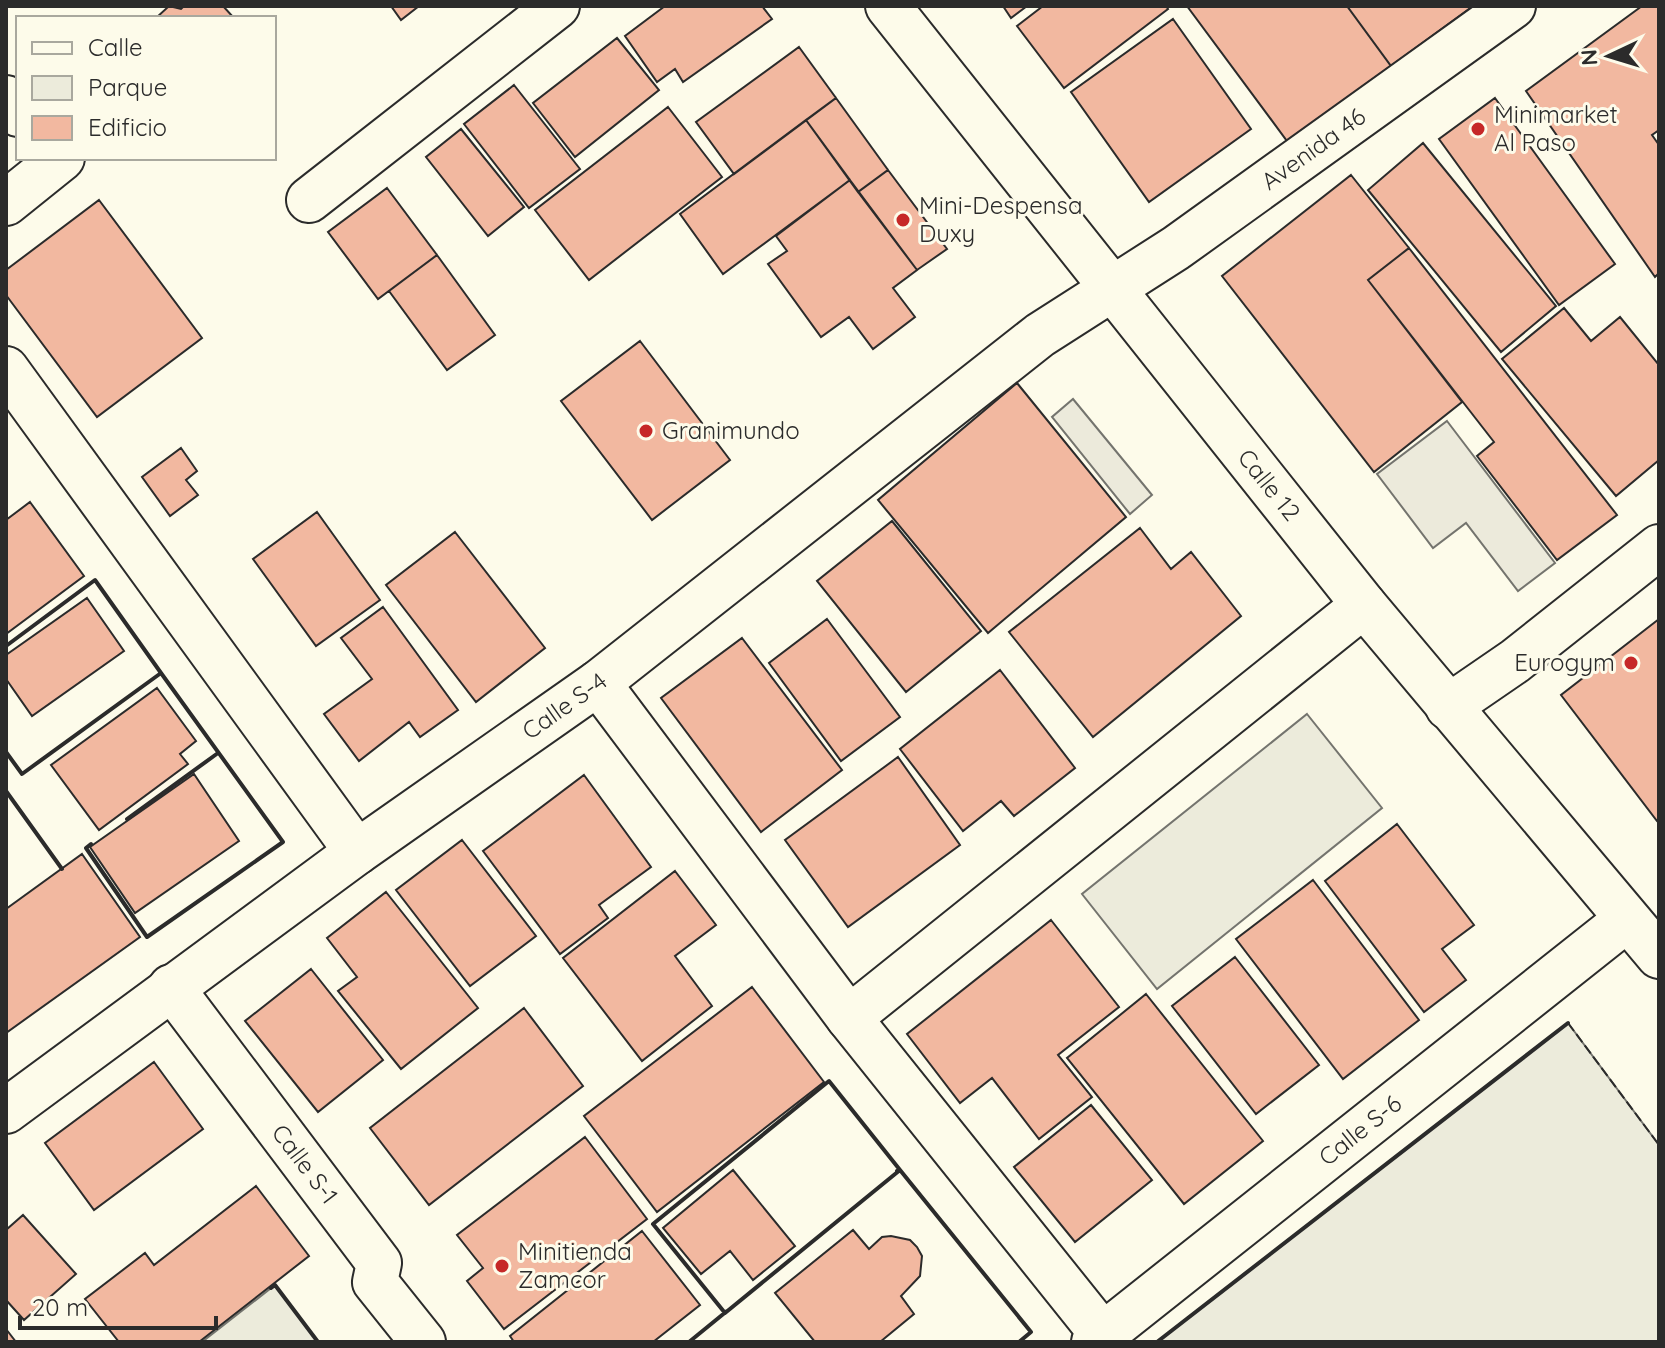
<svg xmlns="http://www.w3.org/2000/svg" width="1665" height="1348" font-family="Quicksand,sans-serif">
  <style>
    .green { fill: #ecebdb; stroke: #74746e; stroke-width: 2 }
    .parking { fill: #eceadb; stroke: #74746e; stroke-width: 2 }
    .building { fill: #f2b8a0; stroke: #2b2b2b; stroke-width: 2 }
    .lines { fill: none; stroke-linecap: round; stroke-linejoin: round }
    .minor-casing { stroke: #2b2b2b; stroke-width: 48 }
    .major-casing { stroke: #2b2b2b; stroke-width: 48 }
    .minor { stroke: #fdfbea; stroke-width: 44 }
    .major { stroke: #fdfbea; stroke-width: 44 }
    .fence { stroke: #2b2b2b; stroke-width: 2; stroke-dasharray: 10 4; stroke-linecap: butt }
    .wall { stroke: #2b2b2b; stroke-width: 4 }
    .poi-dot { fill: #c62828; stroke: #fdfbea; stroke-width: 3 }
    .labels { text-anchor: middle; stroke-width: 6; stroke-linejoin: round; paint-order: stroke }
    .poi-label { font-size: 24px; fill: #2b2b2b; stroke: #fdfbea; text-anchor: start }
    .street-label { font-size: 24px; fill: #2b2b2b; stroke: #fdfbea }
  </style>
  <rect width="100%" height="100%" fill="#fdfbea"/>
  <path class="green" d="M 1307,714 L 1382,808 L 1157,989 L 1082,894 Z
    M 1568,1023 L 1659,1145 L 1659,1342 L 1157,1342 Z
    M 275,1285 L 318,1342 L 202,1342 Z"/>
  <path class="parking" d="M 1073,399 L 1152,495 L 1130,514 L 1052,417 Z
    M 1447,421 L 1555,563 L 1518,591 L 1466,523 L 1433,548 L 1377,474 Z"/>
  <path class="building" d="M 169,6 L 181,9 L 184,6 L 223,6 L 234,18 L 156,18 Z
    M 391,6 L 419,6 L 401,20 Z
    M 665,6 L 762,6 L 772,19 L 683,82 L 675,69 L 657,82 L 625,36 Z
    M 1003,6 L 1027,6 L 1011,18 Z
    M 1043,6 L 1166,6 L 1168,9 L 1064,88 L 1017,26 Z
    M 1187,6 L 1347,6 L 1391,66 L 1287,141 Z
    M 1347,6 L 1473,6 L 1391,66 Z
    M 1642,6 L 1659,6 L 1659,130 L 1652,135 L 1659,145 L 1659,273 L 1655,277 L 1526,91 Z
    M 1173,19 L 1251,129 L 1149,202 L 1071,92 Z
    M 617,38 L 659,90 L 575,157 L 533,103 Z
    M 799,47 L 836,98 L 734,174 L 696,122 Z
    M 514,85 L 580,169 L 529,208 L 464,124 Z
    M 836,98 L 888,170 L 858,192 L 806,120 Z
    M 1495,98 L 1615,264 L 1559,305 L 1439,139 Z
    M 668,107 L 722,177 L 589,280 L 535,210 Z
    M 806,120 L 850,180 L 723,274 L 680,214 Z
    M 461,129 L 524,207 L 488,236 L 426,157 Z
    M 1423,143 L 1556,306 L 1501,352 L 1368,190 Z
    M 888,170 L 947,249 L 917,270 L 858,192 Z
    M 1351,175 L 1409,248 L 1368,280 L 1462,402 L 1374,472 L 1222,276 Z
    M 850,180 L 917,270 L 893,288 L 915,317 L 873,349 L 849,317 L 821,337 L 768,264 L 787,251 L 776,236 Z
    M 387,188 L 437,255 L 378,299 L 328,232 Z
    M 99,200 L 202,338 L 97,417 L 6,295 L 6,270 Z
    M 1409,248 L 1617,515 L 1557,560 L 1477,456 L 1494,442 L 1368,280 Z
    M 437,255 L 495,335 L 447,370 L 389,291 Z
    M 1564,308 L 1591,341 L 1620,317 L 1659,365 L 1659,460 L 1616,496 L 1502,359 Z
    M 640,341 L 730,460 L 652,520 L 561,401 Z
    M 1017,383 L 1126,517 L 988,633 L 878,500 Z
    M 181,448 L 197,471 L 186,480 L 198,495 L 170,516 L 142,477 Z
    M 30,502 L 84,576 L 6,634 L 6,520 Z
    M 317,512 L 380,600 L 316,646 L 253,559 Z
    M 892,521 L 981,631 L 906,692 L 817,581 Z
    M 1140,528 L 1171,569 L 1191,552 L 1241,616 L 1093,737 L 1009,632 Z
    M 455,532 L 545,648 L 476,702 L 386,585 Z
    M 87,598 L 124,651 L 32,716 L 6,679 L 6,655 Z
    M 383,607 L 458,710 L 420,737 L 409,722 L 359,761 L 324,714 L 372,679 L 341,638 Z
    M 827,619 L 900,717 L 841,761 L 769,663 Z
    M 1659,619 L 1659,820 L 1657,821 L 1561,695 Z
    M 742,638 L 842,770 L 761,832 L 661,698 Z
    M 1000,670 L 1075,768 L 1014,816 L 1001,801 L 963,831 L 900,749 Z
    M 157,688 L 196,741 L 180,754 L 188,764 L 99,830 L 51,765 Z
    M 898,757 L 960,845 L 848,927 L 785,840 Z
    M 194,774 L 239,841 L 135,913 L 90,847 Z
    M 584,775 L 651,867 L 599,905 L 608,918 L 560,954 L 483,851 Z
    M 1397,824 L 1474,925 L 1442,949 L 1466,980 L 1424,1012 L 1325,881 Z
    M 462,840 L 536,936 L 470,986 L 396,890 Z
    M 82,854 L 140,937 L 6,1033 L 6,909 Z
    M 675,871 L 716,925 L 675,956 L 712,1006 L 642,1061 L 563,958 Z
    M 1313,880 L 1419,1020 L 1343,1079 L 1236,939 Z
    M 386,892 L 478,1008 L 401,1069 L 338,991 L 357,977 L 327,938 Z
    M 1051,920 L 1119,1007 L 1058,1055 L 1092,1097 L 1039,1139 L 992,1078 L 960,1103 L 907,1034 Z
    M 1235,957 L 1319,1065 L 1256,1114 L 1172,1006 Z
    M 311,969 L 383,1060 L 318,1112 L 245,1021 Z
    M 752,987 L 824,1082 L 657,1212 L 584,1116 Z
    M 1146,994 L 1263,1141 L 1184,1204 L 1067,1058 Z
    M 524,1008 L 583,1086 L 429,1205 L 370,1128 Z
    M 154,1062 L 203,1129 L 94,1210 L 45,1143 Z
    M 1091,1105 L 1152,1180 L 1075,1242 L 1014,1167 Z
    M 585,1137 L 647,1219 L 504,1329 L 467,1281 L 483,1268 L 457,1235 Z
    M 733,1170 L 795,1246 L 753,1280 L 730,1251 L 701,1274 L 663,1228 Z
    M 256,1186 L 309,1256 L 199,1342 L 119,1342 L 85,1299 L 145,1253 L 154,1265 Z
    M 23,1215 L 76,1274 L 24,1320 L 6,1300 L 6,1230 Z
    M 853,1230 L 869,1249 L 882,1237 L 891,1236 L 910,1240 L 917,1247 L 922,1256 L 920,1276 L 901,1296 L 914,1314 L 880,1342 L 815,1342 L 775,1293 Z
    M 642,1231 L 700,1305 L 653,1342 L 514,1342 L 510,1336 Z
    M 6,1329 L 16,1342 L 6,1342 Z"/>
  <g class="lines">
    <g class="minor-casing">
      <g id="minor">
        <path d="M 6,98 L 18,114"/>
        <path d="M 309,200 L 557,6"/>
        <path d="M 6,203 L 62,158"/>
        <path d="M 6,369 L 357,852"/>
        <path d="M 598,683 L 849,1018 L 1103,1335"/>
        <path d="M 1448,707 L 1515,661 L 1659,547"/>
        <path id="s1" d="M 171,987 L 379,1263 L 375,1282 L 423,1342"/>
        <path d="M 849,1018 L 1364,605"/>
        <path id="s2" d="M 6,1111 L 357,852 L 598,683 L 1040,335 L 1176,248 L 1513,6"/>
        <path id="s3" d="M 1094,1342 L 1626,920"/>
      </g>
    </g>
    <g class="major-casing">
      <g id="major">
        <path id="s4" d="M 888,6 L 1364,605 L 1659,956"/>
      </g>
    </g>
    <use href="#minor" class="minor"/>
    <use href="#major" class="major"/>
    <path class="fence" d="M 1568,1023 L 1659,1145"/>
    <path class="wall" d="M 6,646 L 95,580 L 161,673 L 22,774 L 6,752
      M 6,791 L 62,869
      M 127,819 L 218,753
      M 91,844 L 86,848 L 147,937 L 283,842 L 161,673
      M 829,1081 L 900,1170 L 725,1313 L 653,1224 Z
      M 897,1171 L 900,1170 L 1031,1332 L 1019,1342
      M 271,1288 L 275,1285 L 318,1342
      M 689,1342 L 727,1311
      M 1157,1342 L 1568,1023"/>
  </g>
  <g class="poi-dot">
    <circle cx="1478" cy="129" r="8"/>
    <circle cx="903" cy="220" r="8"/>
    <circle cx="646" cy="431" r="8"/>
    <circle cx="1631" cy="663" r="8"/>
    <circle cx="502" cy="1266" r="8"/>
  </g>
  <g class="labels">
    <g class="poi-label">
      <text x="1494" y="123">Minimarket<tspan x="1494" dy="28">Al Paso</tspan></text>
      <text x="919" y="214">Mini-Despensa<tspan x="919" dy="28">Duxy</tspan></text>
      <text x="662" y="439">Granimundo</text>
      <text x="1615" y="671" text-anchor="end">Eurogym</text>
      <text x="518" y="1260">Minitienda<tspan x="518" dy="28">Zamcor</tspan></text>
    </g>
    <g class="street-label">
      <text dy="8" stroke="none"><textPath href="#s2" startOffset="1624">Avenida 46</textPath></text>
      <text dy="8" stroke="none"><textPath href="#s4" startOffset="612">Calle 12</textPath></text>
      <text dy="8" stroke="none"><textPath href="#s2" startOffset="690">Calle S-4</textPath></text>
      <text dy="8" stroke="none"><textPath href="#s3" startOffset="340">Calle S-6</textPath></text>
      <text dy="8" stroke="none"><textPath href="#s1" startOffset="222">Calle S-1</textPath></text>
    </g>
  </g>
  <rect width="1665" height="1348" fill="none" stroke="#2b2b2b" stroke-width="16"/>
  <rect x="16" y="16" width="260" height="144" fill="#fdfbea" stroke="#a9a89e" stroke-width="2"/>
  <rect x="32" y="42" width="40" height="12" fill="#fdfbea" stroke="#a9a89e" stroke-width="2"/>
  <text x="88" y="56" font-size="24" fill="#2b2b2b">Calle</text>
  <rect x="32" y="76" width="40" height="24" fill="#ecebdb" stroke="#a9a89e" stroke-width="2"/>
  <text x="88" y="96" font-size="24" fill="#2b2b2b">Parque</text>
  <rect x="32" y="116" width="40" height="24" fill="#f2b8a0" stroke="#a9a89e" stroke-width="2"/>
  <text x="88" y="136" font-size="24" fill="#2b2b2b">Edificio</text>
  <g transform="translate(1609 56) rotate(266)" stroke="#fdfbea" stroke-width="6" paint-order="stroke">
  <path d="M0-6L14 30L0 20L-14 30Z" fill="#2b2b2b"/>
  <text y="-12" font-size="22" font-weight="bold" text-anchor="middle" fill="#2b2b2b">N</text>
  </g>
  <path d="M20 1316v12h196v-12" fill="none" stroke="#2b2b2b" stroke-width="4"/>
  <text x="32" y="1316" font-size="24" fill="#2b2b2b" stroke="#fdfbea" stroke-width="6" paint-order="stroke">20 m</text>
</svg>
